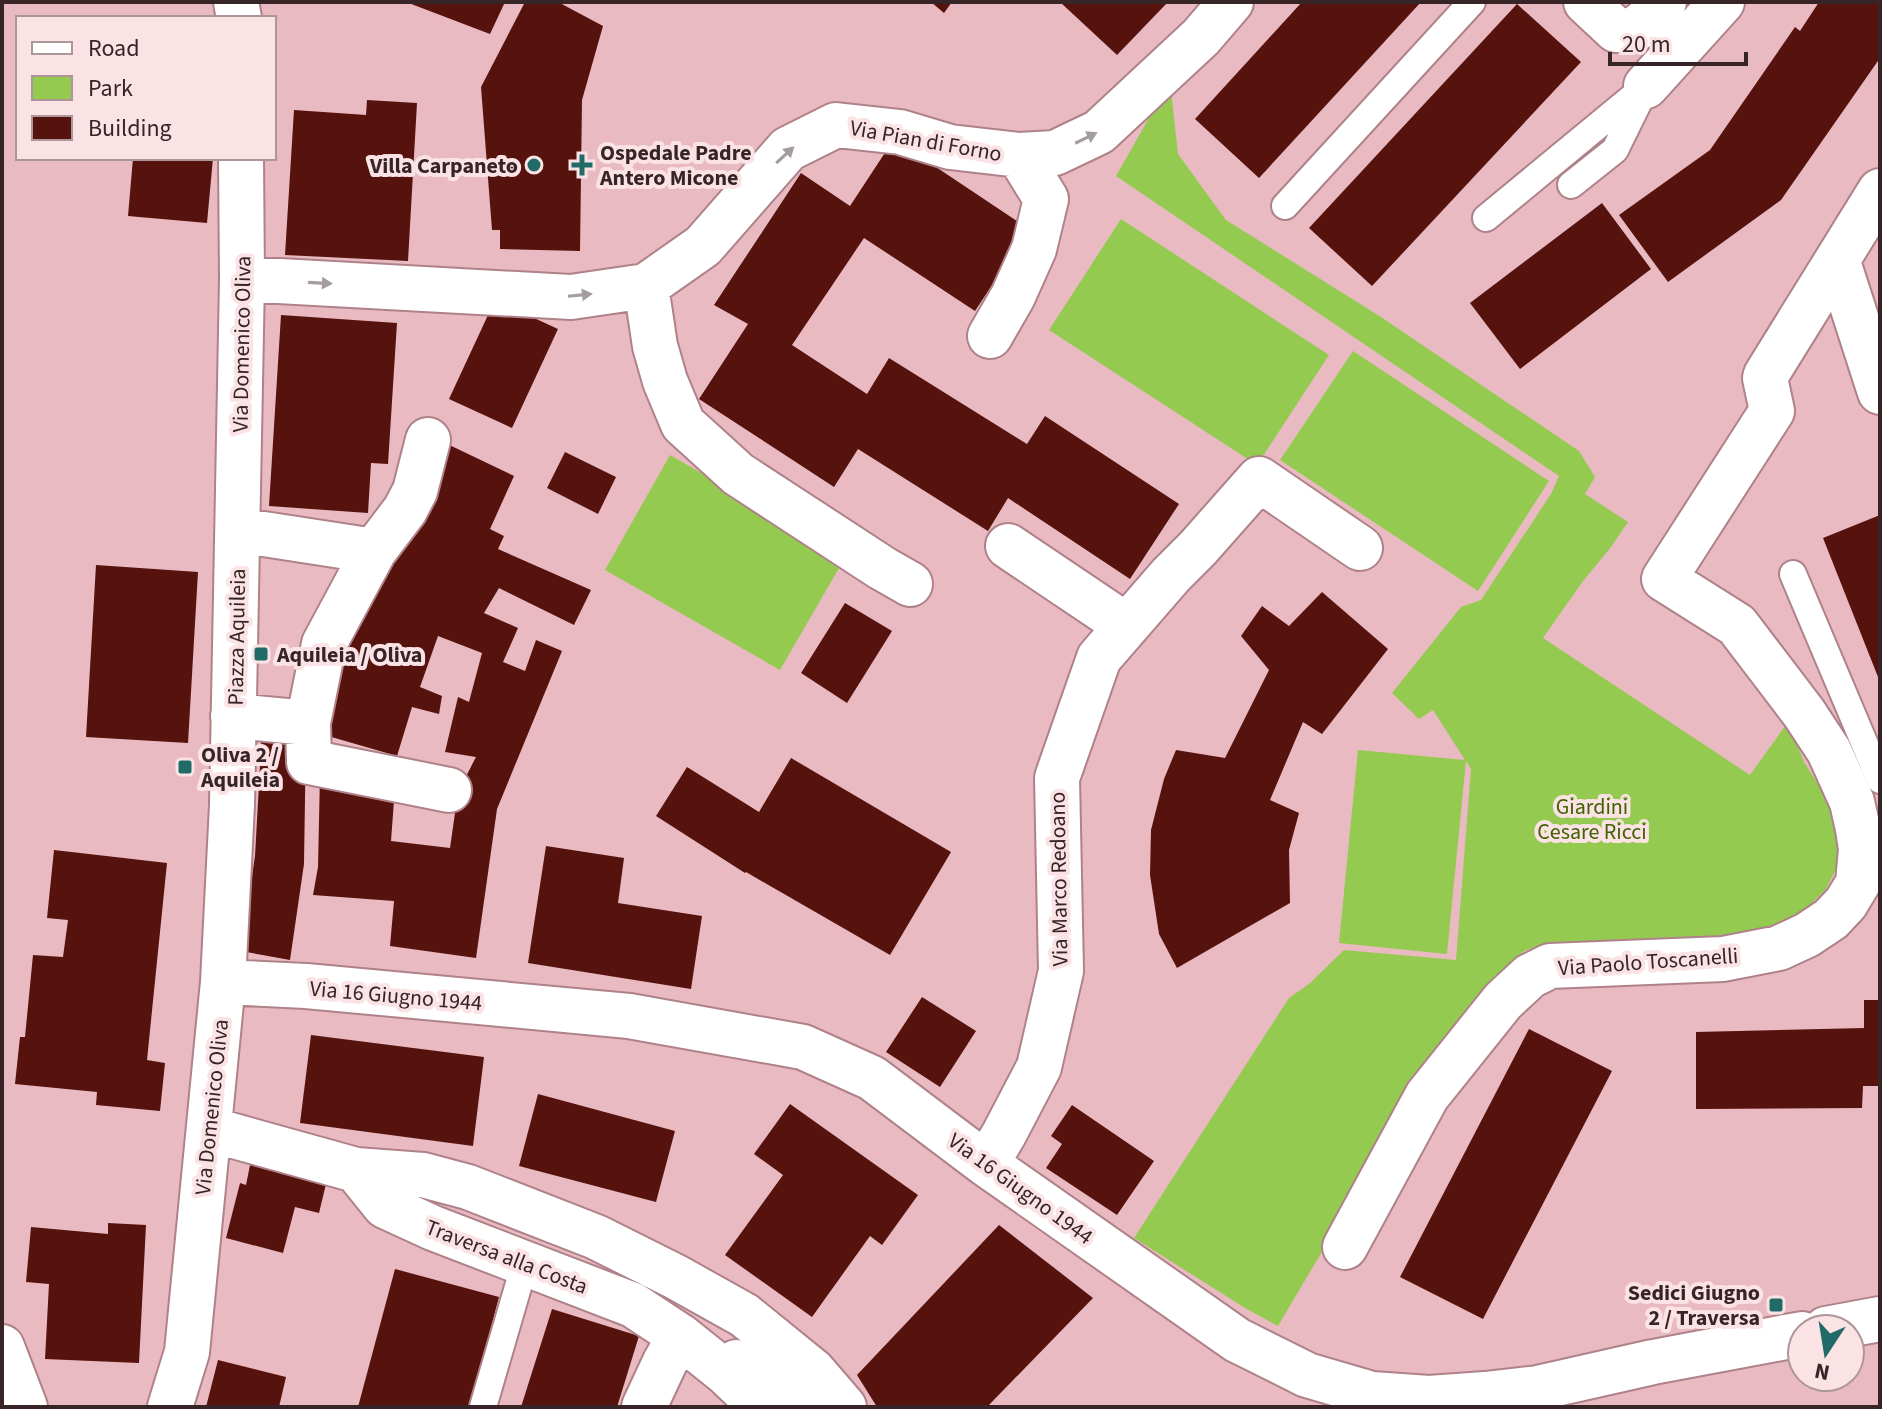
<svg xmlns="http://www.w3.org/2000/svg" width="1882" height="1409" font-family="'Source Sans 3',sans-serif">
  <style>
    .green { fill: #95ca51 }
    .building { fill: #56120c }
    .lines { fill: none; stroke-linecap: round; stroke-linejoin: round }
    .service-casing { stroke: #ae8288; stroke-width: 30 }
    .pedestrian-casing { stroke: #ae8288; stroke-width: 44 }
    .minor-casing { stroke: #ae8288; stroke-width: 48 }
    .service { stroke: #fff; stroke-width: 26 }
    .pedestrian { stroke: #fff; stroke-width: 40 }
    .minor { stroke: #fff; stroke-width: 44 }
    .oneway { fill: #a59c9e }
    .poi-dot { fill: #206b67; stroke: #fae2e5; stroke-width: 3 }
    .labels { text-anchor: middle; stroke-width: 8; stroke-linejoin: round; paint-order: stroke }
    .street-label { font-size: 22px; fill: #362427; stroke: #fae2e5 }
    .poi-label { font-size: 22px; font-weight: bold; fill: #362427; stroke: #fae2e5; text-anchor: start }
    .park-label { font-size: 22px; fill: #406102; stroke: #fae2e5 }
  </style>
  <rect width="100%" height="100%" fill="#e9bac1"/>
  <path class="green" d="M 1170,81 L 1178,154 L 1226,220 L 1381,317 L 1579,451 L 1595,477 L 1585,494 L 1628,522 L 1611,547 L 1583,581 L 1543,638 L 1750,775 L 1788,722 L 1804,762 L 1821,789 L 1837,818 L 1842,843 L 1837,867 L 1826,889 L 1806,909 L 1782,926 L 1706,944 L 1535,947 L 1524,951 L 1499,973 L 1453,1030 L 1278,1326 L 1245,1308 L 1134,1238 L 1289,998 L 1309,984 L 1344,950 L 1456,960 L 1471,769 L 1466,761 L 1447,954 L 1339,943 L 1358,750 L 1465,760 L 1433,710 L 1419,719 L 1392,693 L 1461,607 L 1481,600 L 1551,494 L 1559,476 L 1116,176 Z
    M 1121,219 L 1329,355 L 1257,465 L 1049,330 Z
    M 1353,351 L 1549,481 L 1478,591 L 1280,460 Z
    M 670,455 L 846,556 L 780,670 L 605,570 Z"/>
  <path class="building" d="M 406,2 L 505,2 L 490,34 Z
    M 525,2 L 558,2 L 603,26 L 582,100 L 580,251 L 500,249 L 500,230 L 492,230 L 481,87 Z
    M 931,2 L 952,2 L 944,13 Z
    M 1060,2 L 1168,2 L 1117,55 Z
    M 1302,2 L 1421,2 L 1259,178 L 1195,119 Z
    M 1819,2 L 1880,2 L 1880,58 L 1781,200 L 1668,282 L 1619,215 L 1710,150 L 1795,27 L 1800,31 Z
    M 1517,4 L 1581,62 L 1372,286 L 1309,228 Z
    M 367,100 L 417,103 L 408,261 L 285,255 L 294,110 L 366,115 Z
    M 894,139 L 1029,229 L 975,311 L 864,238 L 792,345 L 867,394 L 889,358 L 1027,444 L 1045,416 L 1179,504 L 1130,579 L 1008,498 L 988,531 L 858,449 L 834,487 L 699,399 L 748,324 L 714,305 L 801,173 L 850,206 Z
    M 133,158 L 213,158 L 207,223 L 128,216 Z
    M 1602,203 L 1651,269 L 1520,369 L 1470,303 Z
    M 495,300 L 558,329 L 512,428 L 449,399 Z
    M 281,315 L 397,323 L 388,464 L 371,463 L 368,513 L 269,506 Z
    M 441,441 L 514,476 L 490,529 L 504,536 L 498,549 L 591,590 L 574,625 L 499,588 L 484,613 L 518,628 L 503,662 L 525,671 L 536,640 L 562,651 L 497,809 L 476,958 L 390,946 L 394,901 L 313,895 L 318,867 L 320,775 L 395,787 L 391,841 L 450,848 L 458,792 L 476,757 L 445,752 L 458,697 L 469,702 L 482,653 L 438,636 L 420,687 L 442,696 L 439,714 L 412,707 L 397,756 L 328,736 L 323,719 L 363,608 Z
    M 565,452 L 616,477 L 598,514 L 547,488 Z
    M 1880,515 L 1880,682 L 1823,538 Z
    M 96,565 L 198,572 L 188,743 L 86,737 Z
    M 1322,592 L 1388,649 L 1322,734 L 1303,722 L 1270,800 L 1299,813 L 1289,850 L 1290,903 L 1177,968 L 1159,934 L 1150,875 L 1151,830 L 1164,779 L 1176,750 L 1225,758 L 1269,670 L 1241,636 L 1262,606 L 1289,626 Z
    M 845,603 L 892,631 L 847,703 L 801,673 Z
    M 262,730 L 306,734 L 304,864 L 290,960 L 241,951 L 255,856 Z
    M 791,758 L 951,852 L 890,955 L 746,872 L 745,873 L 656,816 L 687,767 L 759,812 Z
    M 546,846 L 624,858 L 618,903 L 702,916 L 691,989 L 528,963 Z
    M 54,850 L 167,863 L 147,1060 L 165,1063 L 160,1111 L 96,1105 L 97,1092 L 15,1084 L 20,1037 L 25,1037 L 33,955 L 63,957 L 68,920 L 47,918 Z
    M 922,997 L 976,1031 L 940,1087 L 886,1052 Z
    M 1864,1000 L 1880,1000 L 1880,1086 L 1863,1086 L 1862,1108 L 1696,1109 L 1696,1032 L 1864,1028 Z
    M 1529,1029 L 1612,1071 L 1483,1319 L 1400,1277 Z
    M 311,1035 L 484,1057 L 473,1146 L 300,1123 Z
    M 538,1094 L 675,1131 L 656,1202 L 519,1166 Z
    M 790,1104 L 918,1195 L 882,1245 L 870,1236 L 812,1317 L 725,1255 L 783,1175 L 754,1154 Z
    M 1072,1105 L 1154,1161 L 1117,1215 L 1046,1168 L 1062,1144 L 1051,1136 Z
    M 250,1165 L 326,1184 L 319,1213 L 295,1207 L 283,1253 L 226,1238 L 240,1183 L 246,1185 Z
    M 108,1223 L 146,1225 L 139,1363 L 45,1359 L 49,1284 L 26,1282 L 31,1227 L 108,1234 Z
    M 999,1225 L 1093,1298 L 987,1407 L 877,1407 L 857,1375 Z
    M 395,1269 L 499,1297 L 470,1407 L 358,1407 Z
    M 552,1309 L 639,1336 L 617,1407 L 521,1407 Z
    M 218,1360 L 286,1377 L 279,1407 L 206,1407 Z"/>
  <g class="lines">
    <g class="service-casing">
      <path id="service" d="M 1571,185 L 1615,150 L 1643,93
        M 1285,206 L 1472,2
        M 1486,218 L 1646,86
        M 1793,574 L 1880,780
        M 483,1407 L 525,1263"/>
    </g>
    <g class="pedestrian-casing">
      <path id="pedestrian" d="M 736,1360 L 795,1407"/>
    </g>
    <g class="minor-casing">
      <path id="minor" d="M 236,2 L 239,18
        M 1586,2 L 1616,30 L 1633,31 L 1648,19 L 1664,2
        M 1646,86 L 1722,2
        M 1838,262 L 1880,392
        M 242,279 L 571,297 L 646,286 L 703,246 L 788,149 L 836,125 L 900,132 L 950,147 L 1019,155 L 1055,153 L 1099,132 L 1201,37 L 1231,2
        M 646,286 L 655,346 L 665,381 L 683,424 L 738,474 L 882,568 L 910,584
        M 990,336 L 1013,296 L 1034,249 L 1046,199 L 1019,155
        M 1008,546 L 1127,626
        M 374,551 L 405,510 L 415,491 L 428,440
        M 233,716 L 308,723 L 324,644 L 374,551 L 238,530
        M 308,723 L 309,762 L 449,790
        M 223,982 L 306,986 L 629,1016 L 803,1047 L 872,1078 L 986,1164 L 1237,1340 L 1307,1375 L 1372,1394 L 1429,1398 L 1485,1394 L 1538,1388 L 1653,1362 L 1802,1334
        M 209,1129 L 356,1170 L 385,1206 L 433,1228 L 633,1305 L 680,1336 L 725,1372 L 762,1407
        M 986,1164 L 1004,1134 L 1039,1067 L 1061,971 L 1057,778 L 1099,658 L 1171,575 L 1198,548 L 1259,479 L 1360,548
        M 356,1170 L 423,1175 L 468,1187 L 596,1237 L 676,1277 L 744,1315 L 813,1371 L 844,1407
        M 1345,1247 L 1427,1096 L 1503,1001 L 1530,976 L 1550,966 L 1723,959 L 1779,948 L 1807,935 L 1831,919 L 1846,903 L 1858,883 L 1861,849 L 1858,829 L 1852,802 L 1829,751 L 1804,713 L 1737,625 L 1664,579 L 1772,411 L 1765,378 L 1766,375 L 1880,191
        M 1826,1329 L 1880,1319
        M 2,1347 L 25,1407
        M 170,1407 L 187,1352 L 223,982 L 232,805 L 242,279 L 241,158
        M 644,1407 L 665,1362 L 680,1336"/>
    </g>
    <use href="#service" class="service"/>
    <use href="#pedestrian" class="pedestrian"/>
    <use href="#minor" class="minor"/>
  </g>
  <defs><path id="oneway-solid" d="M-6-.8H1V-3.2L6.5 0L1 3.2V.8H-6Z" transform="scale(2)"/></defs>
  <g class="oneway">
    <use href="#oneway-solid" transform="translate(1086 138) rotate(-26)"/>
    <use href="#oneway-solid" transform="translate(785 155) rotate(-43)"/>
    <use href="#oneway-solid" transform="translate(320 283) rotate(3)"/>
    <use href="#oneway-solid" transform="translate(580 295) rotate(-6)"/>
  </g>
  <g class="poi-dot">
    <circle cx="534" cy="165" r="8"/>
    <path d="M578 153h8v8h8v8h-8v8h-8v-8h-8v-8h8z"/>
    <rect x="253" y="646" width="16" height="16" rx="4"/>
    <rect x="177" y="759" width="16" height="16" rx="4"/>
    <rect x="1768" y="1297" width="16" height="16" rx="4"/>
  </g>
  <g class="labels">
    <g class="street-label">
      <text transform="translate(926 140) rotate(10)" y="8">Via Pian di Forno</text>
      <text transform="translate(241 344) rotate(-89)" y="8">Via Domenico Oliva</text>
      <text transform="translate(236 637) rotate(-89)" y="8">Piazza Aquileia</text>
      <text transform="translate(1058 879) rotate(-91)" y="8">Via Marco Redoano</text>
      <text transform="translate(1648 961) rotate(-4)" y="8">Via Paolo Toscanelli</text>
      <text transform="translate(396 995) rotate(5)" y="8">Via 16 Giugno 1944</text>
      <text transform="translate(211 1107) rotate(-84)" y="8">Via Domenico Oliva</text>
      <text transform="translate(1021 1188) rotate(36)" y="8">Via 16 Giugno 1944</text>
      <text transform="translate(507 1256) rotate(21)" y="8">Traversa alla Costa</text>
    </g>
    <g class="poi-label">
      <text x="600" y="160">Ospedale Padre<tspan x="600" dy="25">Antero Micone</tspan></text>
      <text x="518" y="173" text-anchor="end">Villa Carpaneto</text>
      <text x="277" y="662">Aquileia / Oliva</text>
      <text x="201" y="762">Oliva 2 /<tspan x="201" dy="25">Aquileia</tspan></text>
      <text x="1760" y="1300" text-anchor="end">Sedici Giugno<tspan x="1760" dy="25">2 / Traversa</tspan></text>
    </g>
    <g class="park-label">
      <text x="1592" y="814">Giardini<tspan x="1592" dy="25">Cesare Ricci</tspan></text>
    </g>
  </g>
  <rect width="1882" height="1409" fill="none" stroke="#362427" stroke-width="8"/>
  <rect x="16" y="16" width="260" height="144" fill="#fae2e5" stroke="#ac9699" stroke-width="2"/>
  <rect x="32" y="42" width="40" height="12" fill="#ffffff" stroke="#ac9699" stroke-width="2"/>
  <text x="88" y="56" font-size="24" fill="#362427">Road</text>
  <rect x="32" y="76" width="40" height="24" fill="#95ca51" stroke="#ac9699" stroke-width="2"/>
  <text x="88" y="96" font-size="24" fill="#362427">Park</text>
  <rect x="32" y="116" width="40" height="24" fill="#56120c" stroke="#ac9699" stroke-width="2"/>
  <text x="88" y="136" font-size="24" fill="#362427">Building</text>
  <g transform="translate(1826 1353) rotate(192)"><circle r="38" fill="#fae2e5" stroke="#ac9699" stroke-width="2"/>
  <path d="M0-6L14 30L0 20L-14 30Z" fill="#206b67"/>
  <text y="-12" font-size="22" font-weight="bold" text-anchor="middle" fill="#362427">N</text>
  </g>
  <path d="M1610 52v12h136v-12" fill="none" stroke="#362427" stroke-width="4"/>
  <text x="1622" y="52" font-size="24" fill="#362427" stroke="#fae2e5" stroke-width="6" paint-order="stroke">20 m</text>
</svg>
